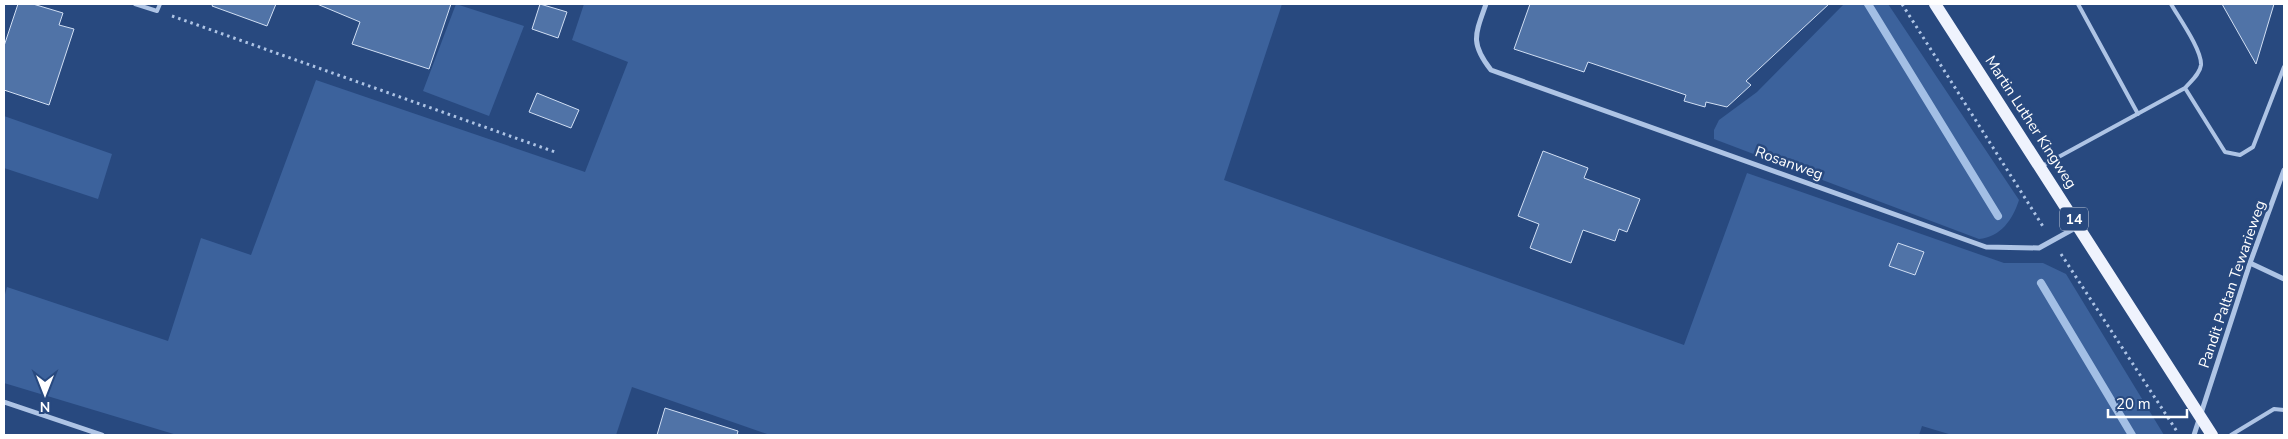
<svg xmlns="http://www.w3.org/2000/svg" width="2288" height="439" font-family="'Nunito Sans',sans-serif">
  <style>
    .green { fill: #3c629c }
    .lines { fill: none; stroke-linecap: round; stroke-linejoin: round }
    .stream { stroke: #a3bfe5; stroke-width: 8 }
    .building { fill: #5073a7; stroke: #d1dff4 }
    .path { stroke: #aec4e5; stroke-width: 3; stroke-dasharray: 2.5 4; stroke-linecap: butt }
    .service { stroke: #aec4e5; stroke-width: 4 }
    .minor { stroke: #aec4e5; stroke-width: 5 }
    .primary { stroke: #eff3fd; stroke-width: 12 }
    .labels { text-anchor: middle; stroke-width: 5; stroke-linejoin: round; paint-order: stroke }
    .shield { fill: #28497f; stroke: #bec8d9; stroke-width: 1 }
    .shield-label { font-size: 14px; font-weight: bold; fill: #fff }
    .street-label { font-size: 15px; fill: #fff; stroke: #28497f }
  </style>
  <rect width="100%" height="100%" fill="#28497f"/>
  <path class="green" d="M 456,4 L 524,26 L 489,116 L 423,91 Z
    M 584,4 L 1282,4 L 1224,180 L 1684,345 L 1747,173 L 2004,263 L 2043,263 L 2066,274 L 2164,435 L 1952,435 L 1922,426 L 1919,435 L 770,435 L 632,387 L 616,435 L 177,435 L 4,383 L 4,298 L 7,287 L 168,341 L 201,238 L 251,255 L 316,80 L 585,172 L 628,62 L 572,40 Z
    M 1844,4 L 1888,4 L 2019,200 C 2013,219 2001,237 1979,239 L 1714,139 L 1714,130 L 1719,120 L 1757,92 Z
    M 4,116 L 112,154 L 98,199 L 4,168 Z"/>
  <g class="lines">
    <path class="stream" d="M 1868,4 L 1998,216
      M 2041,283 L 2132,435"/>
  </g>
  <path class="building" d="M 18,4 L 33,4 L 63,13 L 59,25 L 74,29 L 49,105 L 4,90 L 4,46 Z
    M 213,4 L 276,4 L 267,26 L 212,6 Z
    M 317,4 L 451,4 L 429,69 L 352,44 L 360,22 Z
    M 540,4 L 567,12 L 558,38 L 532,29 Z
    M 1530,4 L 1829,4 L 1746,81 L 1751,85 L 1727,107 L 1706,102 L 1705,107 L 1684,101 L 1686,95 L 1588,62 L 1584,72 L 1514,49 Z
    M 2222,4 L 2274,4 L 2256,64 Z
    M 537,93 L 579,110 L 571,128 L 529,112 Z
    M 1543,151 L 1588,168 L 1584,178 L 1640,199 L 1627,232 L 1619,229 L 1615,241 L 1583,230 L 1571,263 L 1530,248 L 1539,224 L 1518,216 Z
    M 1898,243 L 1924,252 L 1915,275 L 1889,266 Z
    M 665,408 L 738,431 L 737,435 L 657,435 Z"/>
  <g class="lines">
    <path class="path" d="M 1902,4 L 2044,228
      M 172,16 L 555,152
      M 2061,254 L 2178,433"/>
    <path class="service" d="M 135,4 L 157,11 L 160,4
      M 2078,4 L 2138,114
      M 2185,88 L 2225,152 L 2240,155 L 2253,147 L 2284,67
      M 2042,166 L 2185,88 C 2191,81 2200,74 2201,65 C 2202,50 2179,18 2171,4
      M 2231,435 L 2274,409 L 2284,410"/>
    <path class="minor" d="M 1486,4 C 1475,35 1470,43 1491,70 L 1986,247 L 2039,248 L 2077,227
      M 2250,263 L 2284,279
      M 4,402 L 102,435
      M 2194,435 L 2250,263 L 2284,170"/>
    <path class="primary" d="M 1935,4 L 2212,435"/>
  </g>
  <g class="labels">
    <rect class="shield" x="2060" y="207.5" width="28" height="23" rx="4"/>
    <g class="shield-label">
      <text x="2074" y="224">14</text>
    </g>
    <g class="street-label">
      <text transform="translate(2031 122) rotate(57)" y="5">Martin Luther Kingweg</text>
      <text transform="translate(1789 163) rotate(20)" y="5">Rosanweg</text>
      <text transform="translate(2232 284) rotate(-71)" y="5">Pandit Paltan Tewarieweg</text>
    </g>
  </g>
  <rect width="2288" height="439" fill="none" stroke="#ffffff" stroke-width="10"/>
  <g transform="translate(45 394) rotate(180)" stroke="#28497f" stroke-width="4" paint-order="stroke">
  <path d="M0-4L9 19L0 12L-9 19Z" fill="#ffffff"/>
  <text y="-8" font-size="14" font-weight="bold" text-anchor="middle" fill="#ffffff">N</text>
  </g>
  <path d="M2108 409v8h79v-8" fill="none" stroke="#ffffff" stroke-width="2.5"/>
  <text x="2116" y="409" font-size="15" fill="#ffffff" stroke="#28497f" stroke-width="4" paint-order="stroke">20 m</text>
</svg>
